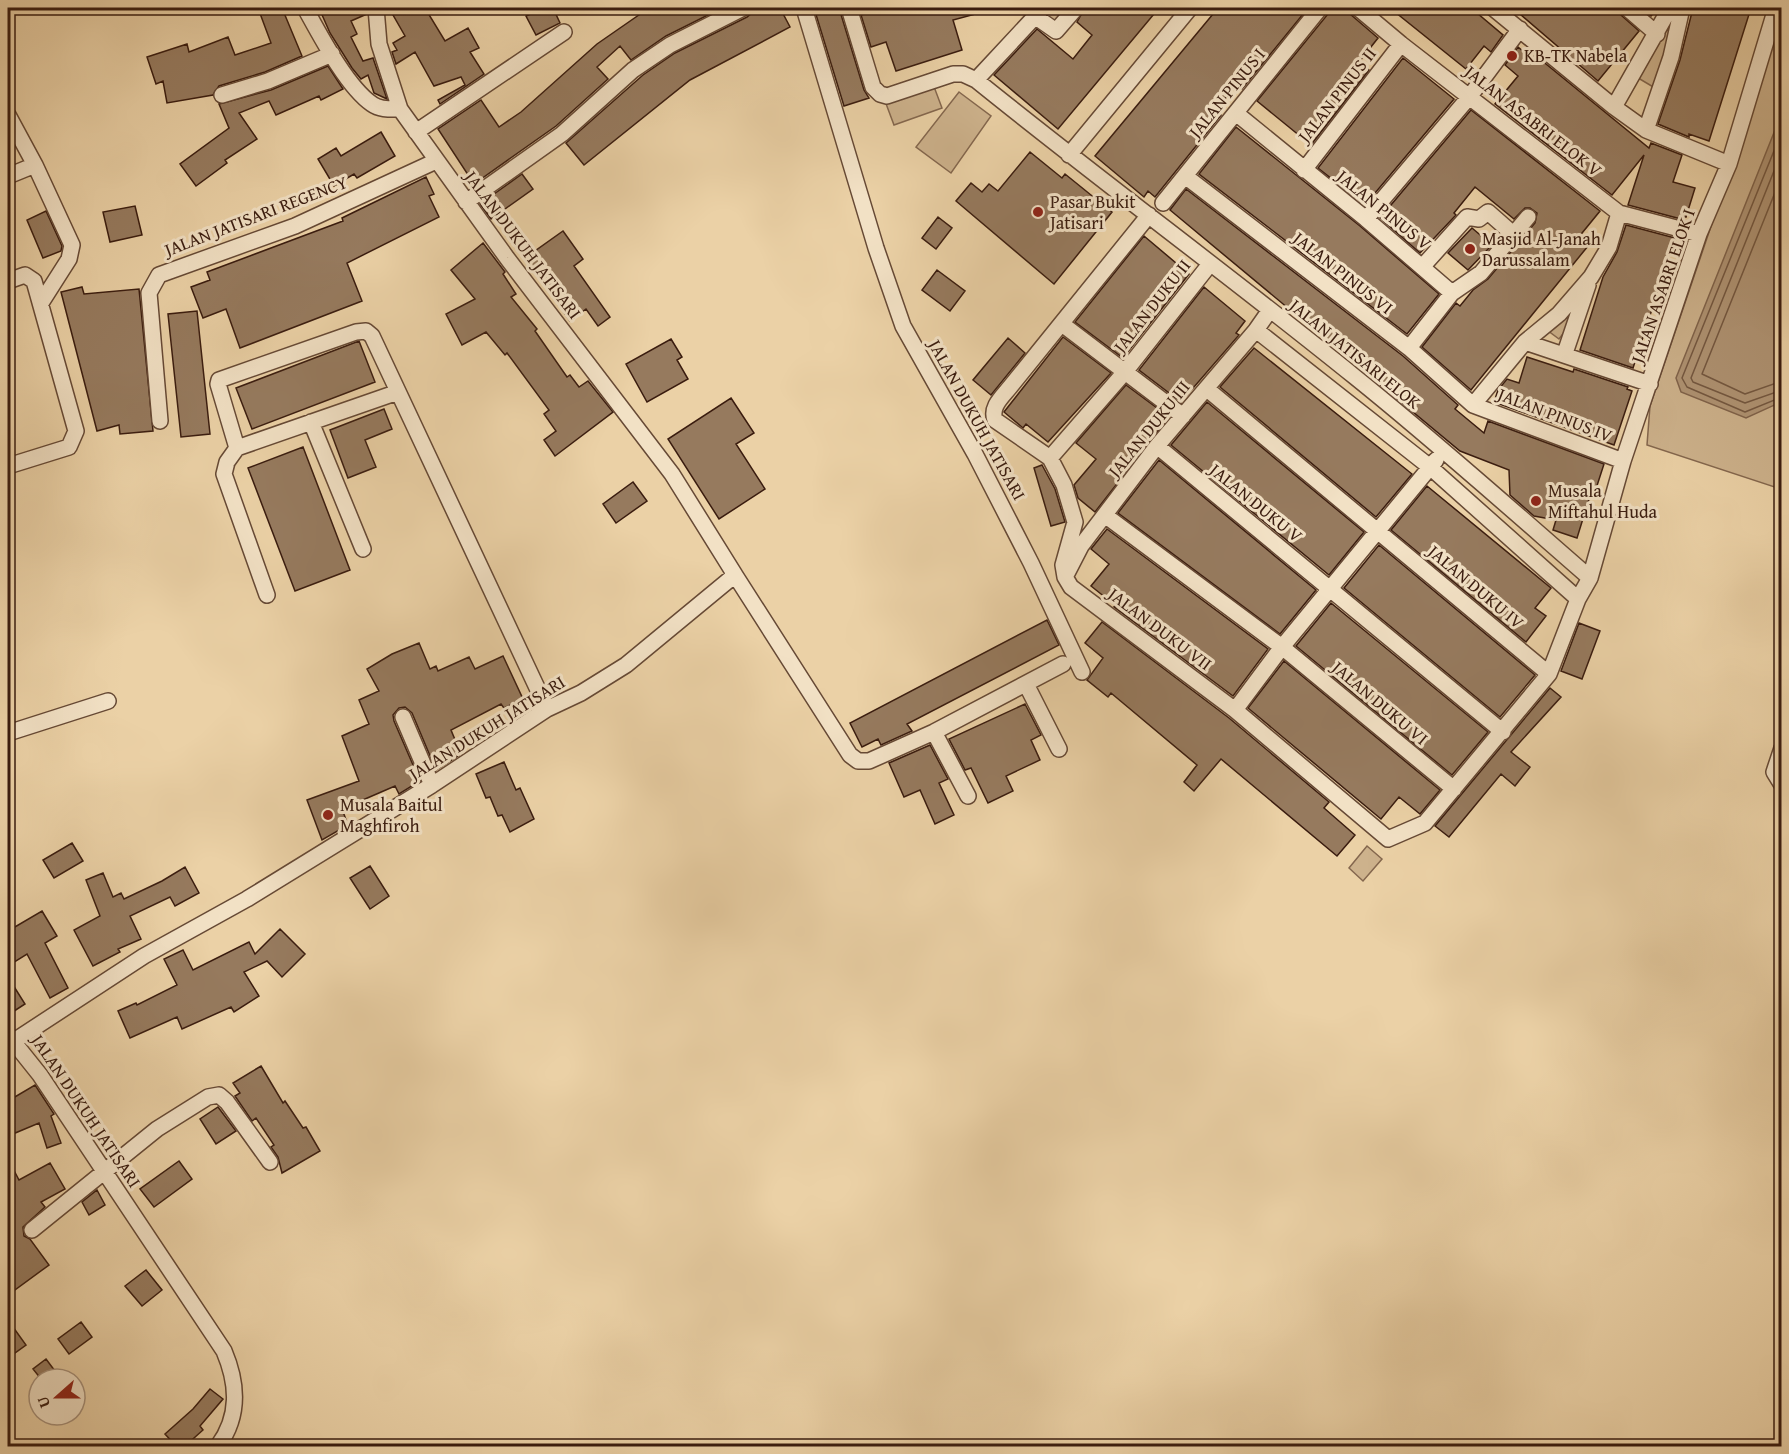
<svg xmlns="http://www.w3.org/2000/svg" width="1789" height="1454" font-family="'Gentium Book Plus',serif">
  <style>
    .green { fill: #cdb28c; stroke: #84674e; stroke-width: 1.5 }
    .water { fill: #af9373; stroke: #80634b; stroke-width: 1.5 }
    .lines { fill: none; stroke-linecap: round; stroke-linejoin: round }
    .shore { stroke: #745841; stroke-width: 1.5 }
    .building { fill: #967a5e; stroke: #3a1c0f; stroke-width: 1.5 }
    .street-casing { stroke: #664935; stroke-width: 18 }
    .street { stroke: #f2e1c5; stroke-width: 15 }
    .poi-dot { fill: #8f2418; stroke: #f2e1c5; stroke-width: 2 }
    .labels { text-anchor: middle; stroke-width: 6; stroke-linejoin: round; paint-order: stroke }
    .poi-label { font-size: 18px; fill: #3a1c0f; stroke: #f2e1c5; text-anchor: start }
    .street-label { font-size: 18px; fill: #3a1c0f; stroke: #f2e1c5 }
  </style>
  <rect width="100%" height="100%" fill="#ebd1a6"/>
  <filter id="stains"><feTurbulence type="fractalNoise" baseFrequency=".00333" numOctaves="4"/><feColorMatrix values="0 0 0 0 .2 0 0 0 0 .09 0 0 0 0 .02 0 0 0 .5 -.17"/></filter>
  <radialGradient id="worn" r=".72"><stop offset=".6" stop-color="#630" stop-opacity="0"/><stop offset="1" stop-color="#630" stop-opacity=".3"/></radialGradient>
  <path class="green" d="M 1048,8 L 1073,8 L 1055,29 L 1041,16 Z
    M 1676,11 L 1655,88 L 1633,75 Z
    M 1781,20 L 1781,489 L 1647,445 L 1650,406 Z
    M 933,84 L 942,108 L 894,125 L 885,101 Z
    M 959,92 L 991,116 L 951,173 L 916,147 Z
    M 1564,309 L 1575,318 L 1559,339 L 1547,330 Z
    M 1367,846 L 1382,859 L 1363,881 L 1349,868 Z"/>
  <path class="water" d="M 1781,115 L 1781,402 L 1746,418 L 1681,392 L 1676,378 Z"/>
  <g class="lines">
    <path class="shore" d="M 1782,131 L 1682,378 L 1687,387 L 1745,412 L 1782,397
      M 1782,151 L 1691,378 L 1693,382 L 1745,403 L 1782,390
      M 1782,175 L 1702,374 L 1745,394 L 1782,381"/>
  </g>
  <path class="building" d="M 258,8 L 282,8 L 302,56 L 265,72 L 219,86 L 213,95 L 167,103 L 163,81 L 156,84 L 147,57 L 187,44 L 189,52 L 228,37 L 235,55 L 271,43 Z
    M 319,8 L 366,8 L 367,14 L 351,21 L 357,34 L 351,37 L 363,61 L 373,58 L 387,99 L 374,93 L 368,75 L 361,79 L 352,68 L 330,33 Z
    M 389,8 L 425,8 L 445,41 L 468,28 L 479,48 L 470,52 L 484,74 L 440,104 L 438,100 L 465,85 L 461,77 L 434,86 L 415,52 L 396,64 L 392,52 L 397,50 L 393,43 L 405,36 Z
    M 544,8 L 553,8 L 560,23 L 536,35 L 526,16 Z
    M 649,8 L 722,8 L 666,36 L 631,60 L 620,46 L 597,67 L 608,79 L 556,126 L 474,184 L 438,129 L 481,100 L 499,127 L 521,112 L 597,44 Z
    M 758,8 L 780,8 L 790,27 L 690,80 L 584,165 L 566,143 L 643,75 L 675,53 L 747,17 Z
    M 814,8 L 839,8 L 864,90 L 869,98 L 844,106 Z
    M 886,8 L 983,8 L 983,12 L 953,20 L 962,50 L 896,71 L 886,42 L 871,47 L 861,15 Z
    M 1085,8 L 1159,8 L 1058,129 L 994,75 L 1037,29 L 1073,59 L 1092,35 L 1077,22 Z
    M 1218,8 L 1308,8 L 1242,89 L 1237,85 L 1215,110 L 1221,115 L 1155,197 L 1148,191 L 1144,197 L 1095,156 Z
    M 1329,8 L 1343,8 L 1378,38 L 1359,62 L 1369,70 L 1311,145 L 1257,101 L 1328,14 Z
    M 1390,8 L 1471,8 L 1503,35 L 1491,52 L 1484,46 L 1466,69 Z
    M 1513,8 L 1617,8 L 1621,15 L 1639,31 L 1598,81 Z
    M 1641,8 L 1658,8 L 1651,16 Z
    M 1693,8 L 1751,8 L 1709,141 L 1689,134 L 1689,137 L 1658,124 L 1680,60 Z
    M 1518,47 L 1532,59 L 1535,55 L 1649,148 L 1651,143 L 1682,155 L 1673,182 L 1695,188 L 1686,217 L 1682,216 L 1681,219 L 1628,205 L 1644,155 L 1612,195 L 1495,104 L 1518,76 L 1505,65 Z
    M 1403,58 L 1454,99 L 1365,205 L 1318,168 Z
    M 328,66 L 343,89 L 321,100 L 319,96 L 276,115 L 269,101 L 239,113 L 257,139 L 225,160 L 227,163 L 196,186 L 180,164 L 229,128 L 219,104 L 271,90 Z
    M 1471,110 L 1600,211 L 1578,238 L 1588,246 L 1471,390 L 1422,347 L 1456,303 L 1460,306 L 1473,290 L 1488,279 L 1535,223 L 1537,213 L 1530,208 L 1525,208 L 1514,219 L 1475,187 L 1454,213 L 1456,215 L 1420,253 L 1380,218 Z
    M 1236,127 L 1360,226 L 1439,294 L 1407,334 L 1199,174 Z
    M 381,132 L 395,156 L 357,178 L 354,174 L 334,186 L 318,159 L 336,148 L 341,156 Z
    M 1030,152 L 1062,178 L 1065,174 L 1112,212 L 1054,284 L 956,201 L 971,183 L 982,192 L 989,184 L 998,191 Z
    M 522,174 L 533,189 L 491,219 L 480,204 Z
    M 426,177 L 434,194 L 429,196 L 439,217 L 347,263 L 362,301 L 240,348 L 226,309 L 203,318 L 191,287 L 210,280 L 207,272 L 343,221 L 342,218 Z
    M 1186,189 L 1403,356 L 1458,405 L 1455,409 L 1484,433 L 1488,421 L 1604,464 L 1593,498 L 1590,496 L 1577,538 L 1553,530 L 1556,520 L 1534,516 L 1510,495 L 1509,470 L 1460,451 L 1170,210 Z
    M 135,206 L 142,235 L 110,242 L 103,212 Z
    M 46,211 L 62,246 L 61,251 L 43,258 L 27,220 Z
    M 938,217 L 952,228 L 936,249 L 922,238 Z
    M 1626,225 L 1675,238 L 1633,368 L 1580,350 L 1603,277 L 1617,252 Z
    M 1472,228 L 1492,245 L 1468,270 L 1448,253 Z
    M 563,231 L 583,259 L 574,266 L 610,317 L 598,326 L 586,309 L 570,321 L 525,258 Z
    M 1144,236 L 1189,274 L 1123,358 L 1075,322 Z
    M 483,243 L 505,272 L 503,274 L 516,294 L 511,297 L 537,329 L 535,331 L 567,377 L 570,375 L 579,387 L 588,381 L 613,412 L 555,456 L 544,440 L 556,431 L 544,414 L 549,410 L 507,353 L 505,355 L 486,332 L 462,345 L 446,314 L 475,299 L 451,270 Z
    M 937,270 L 965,291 L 950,311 L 922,290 Z
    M 82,287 L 84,294 L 139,289 L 153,431 L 120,434 L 119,425 L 97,431 L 61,292 Z
    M 1204,287 L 1245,321 L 1236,333 L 1239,335 L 1181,402 L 1139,370 Z
    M 197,311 L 210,434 L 181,437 L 168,314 Z
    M 1063,337 L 1111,373 L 1048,442 L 1026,424 L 1023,428 L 1004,412 Z
    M 1008,338 L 1025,353 L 991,395 L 973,380 Z
    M 671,339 L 682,357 L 677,360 L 688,379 L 647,402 L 626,364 Z
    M 359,341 L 375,382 L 252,429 L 236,388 Z
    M 1254,348 L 1412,474 L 1376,517 L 1220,387 Z
    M 1527,357 L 1573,372 L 1574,369 L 1628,387 L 1627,389 L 1632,391 L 1614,445 L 1494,402 L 1498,390 L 1507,379 L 1519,383 Z
    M 1126,385 L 1169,417 L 1095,512 L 1078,498 L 1074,485 L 1096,459 L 1076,443 Z
    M 731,398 L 754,433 L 736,444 L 765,489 L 719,519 L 668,439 Z
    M 1207,402 L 1364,532 L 1329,575 L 1171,445 Z
    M 384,409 L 392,429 L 365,440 L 376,467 L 348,478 L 330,430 Z
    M 303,447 L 350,570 L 295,591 L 248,468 Z
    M 1159,460 L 1316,590 L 1280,634 L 1118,513 Z
    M 1042,465 L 1055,489 L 1065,522 L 1051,526 L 1034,468 Z
    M 633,482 L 647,501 L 616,523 L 603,504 Z
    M 1427,486 L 1551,588 L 1535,608 L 1546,616 L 1526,642 L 1391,530 Z
    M 1107,529 L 1268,649 L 1233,696 L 1114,607 L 1116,606 L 1091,586 L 1109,564 L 1091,549 Z
    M 1379,545 L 1535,675 L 1500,717 L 1344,588 Z
    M 1331,603 L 1488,732 L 1452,775 L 1296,646 Z
    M 1047,620 L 1059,645 L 907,724 L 912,731 L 881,745 L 878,739 L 862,747 L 850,723 Z
    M 1102,622 L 1229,718 L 1329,802 L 1324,808 L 1355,835 L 1337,856 L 1221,759 L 1194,791 L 1184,782 L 1197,765 L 1111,693 L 1108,697 L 1087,680 L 1103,658 L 1085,643 Z
    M 1579,623 L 1600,631 L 1582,679 L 1561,671 Z
    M 419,643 L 430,669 L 436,666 L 438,671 L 469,657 L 475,669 L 503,656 L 523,699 L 504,708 L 501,704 L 451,730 L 461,754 L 436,770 L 412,713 L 405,707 L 399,708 L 393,715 L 394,721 L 420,781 L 399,794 L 395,786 L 342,809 L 348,825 L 322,840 L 307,800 L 359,781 L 342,736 L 369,724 L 359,700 L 379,691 L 367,669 L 392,654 Z
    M 1284,661 L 1440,790 L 1420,814 L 1399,797 L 1381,819 L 1248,708 Z
    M 1550,688 L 1561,697 L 1511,752 L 1530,767 L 1515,786 L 1501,774 L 1449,837 L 1435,826 Z
    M 1025,704 L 1041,735 L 1031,740 L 1040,760 L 1006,776 L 1013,791 L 988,803 L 971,768 L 965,770 L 949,739 Z
    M 930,745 L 948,779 L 939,783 L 954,815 L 935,824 L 920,790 L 904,797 L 889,763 Z
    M 504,762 L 516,790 L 520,788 L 534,819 L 510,832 L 502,815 L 498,816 L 490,797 L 486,798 L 476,774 Z
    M 72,843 L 83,861 L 54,878 L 43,860 Z
    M 370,866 L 389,896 L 370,909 L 350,878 Z
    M 185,867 L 199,893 L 175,906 L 170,897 L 130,916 L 141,939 L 118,949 L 120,952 L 93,966 L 74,930 L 100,916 L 86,880 L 103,873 L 113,897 L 121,893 L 124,899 L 162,881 Z
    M 42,911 L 57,936 L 45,943 L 68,988 L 50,998 L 27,954 L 8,966 L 8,931 Z
    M 280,929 L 305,954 L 282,977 L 267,961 L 244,972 L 259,996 L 234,1012 L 231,1007 L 182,1029 L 177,1017 L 130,1038 L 118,1011 L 136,1003 L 137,1005 L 177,985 L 164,959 L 183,950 L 193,970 L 249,942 L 255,954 Z
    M 8,977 L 25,1004 L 8,1015 Z
    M 261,1066 L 283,1103 L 285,1101 L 303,1128 L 306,1127 L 320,1151 L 282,1173 L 278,1157 L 271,1147 L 274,1145 L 256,1118 L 252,1121 L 235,1096 L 240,1093 L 233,1083 Z
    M 35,1085 L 54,1114 L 51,1116 L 61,1143 L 47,1148 L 39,1123 L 8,1136 L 8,1101 Z
    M 218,1107 L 236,1131 L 216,1144 L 200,1119 Z
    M 8,1159 L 19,1180 L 50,1163 L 65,1189 L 41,1202 L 45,1207 L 23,1227 L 24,1236 L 30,1239 L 49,1265 L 8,1295 Z
    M 179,1161 L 192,1179 L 154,1207 L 140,1189 Z
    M 97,1190 L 105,1205 L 89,1215 L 82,1202 Z
    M 146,1270 L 162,1290 L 142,1306 L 125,1286 Z
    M 8,1320 L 26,1345 L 8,1358 Z
    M 81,1322 L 92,1337 L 69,1354 L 58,1339 Z
    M 46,1359 L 61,1379 L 41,1379 L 33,1369 Z
    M 210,1389 L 223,1399 L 200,1426 L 203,1430 L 185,1446 L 176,1446 L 165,1434 L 193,1409 Z"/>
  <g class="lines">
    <g class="street-casing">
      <path id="street" d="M 305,8 C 320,35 347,87 372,104 C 380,110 391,109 400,109
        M 804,8 L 876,248 L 903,326 L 975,454 L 1031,563 L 1082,672
        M 849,8 L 873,87 L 880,94 L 887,96 L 953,74 L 963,74 L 976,80 C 1101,181 1230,276 1355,377 C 1436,442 1513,511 1590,578 L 1578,599 L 1549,674 L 1425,823 L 1388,839 L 1235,710 L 1071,587 L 1065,577 L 1063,565 L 1075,522 L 1064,485 L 1050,458 L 995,420 C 990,407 1002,397 1010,387 L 1149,215
        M 1358,8 L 1401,44 L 1619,213 L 1699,234
        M 1493,8 L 1614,107 L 1646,130 L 1729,164
        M 1627,8 L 1657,34
        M 1036,17 L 1056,31 L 1076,8
        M 976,80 L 1043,8
        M 222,95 L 268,81 L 332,54
        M 1614,107 L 1670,8
        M 1237,114 L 1366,219 L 1452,293 L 1409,348
        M 8,115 L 35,165 L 72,245 L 69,259 L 41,303
        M 1646,130 L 1671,57 L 1682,8
        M 416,132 L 564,32
        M 1069,155 L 1190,8
        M 1304,170 L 1401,44
        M 8,176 L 35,165
        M 1185,176 L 1409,348 L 1473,405 L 1623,461
        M 466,202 L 562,134 L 633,70 L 670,45 L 743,8
        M 1163,203 L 1320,8
        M 1366,219 L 1470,96 L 1520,29
        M 1423,266 L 1467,217 L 1479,219 L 1488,212 L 1513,234
        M 8,281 L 25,275 L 34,281 L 76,431 L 69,447 L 8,466
        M 1452,293 L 1481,273 L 1528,217
        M 1062,324 L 1183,416
        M 1256,330 L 1430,467 L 1578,599
        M 1525,342 L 1650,384
        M 1565,353 L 1588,285
        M 1207,389 L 1549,674
        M 1473,405 L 1525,342 L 1559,314 L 1591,277 L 1609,247 L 1619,213
        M 160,421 L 149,293 L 159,275 L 295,226 L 436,161
        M 311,422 L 363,549
        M 1157,446 L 1503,732
        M 237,448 L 218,384 L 219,380 L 356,332 L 366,331 L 372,336 L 547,709
        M 1050,458 L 1124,373 L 1210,264
        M 1106,516 L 1282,647 L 1454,789
        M 735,575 L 850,755 L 858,761 L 869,761 L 934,732 L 1063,664
        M 1065,577 L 1081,546 L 1157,446 L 1256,330 L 1270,310
        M 1590,578 L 1623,461 L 1699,234 L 1729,164 L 1776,8
        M 267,595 L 224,474 L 227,462 L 237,448 L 398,392
        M 1026,684 L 1059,749
        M 1235,710 L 1282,647 L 1436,460
        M 403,717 L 432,785
        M 934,732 L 968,796
        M 8,733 L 108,701
        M 1782,748 L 1774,772 L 1782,785
        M 8,1035 L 40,1075 L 224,1351 C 238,1384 240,1416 218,1446
        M 8,1045 L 144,956 L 247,899 L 432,785 L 547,709 L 581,693 L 626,665 L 735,575 L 672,474 L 507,258 L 400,109 L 379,44 L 376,8
        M 32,1230 L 157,1129 L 208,1097 L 219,1095 L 227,1102 L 270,1162"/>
    </g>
    <use href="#street" class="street"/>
  </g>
  <g class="poi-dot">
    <circle cx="1512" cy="56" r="6"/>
    <circle cx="1038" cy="212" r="6"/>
    <circle cx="1470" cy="249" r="6"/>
    <circle cx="1536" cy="501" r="6"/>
    <circle cx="328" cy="815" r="6"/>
  </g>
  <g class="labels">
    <g class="poi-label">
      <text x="1524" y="62">KB-TK Nabela</text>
      <text x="1050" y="208">Pasar Bukit<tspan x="1050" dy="21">Jatisari</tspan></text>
      <text x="1482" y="245">Masjid Al-Janah<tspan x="1482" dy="21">Darussalam</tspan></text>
      <text x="1548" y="497">Musala<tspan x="1548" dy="21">Miftahul Huda</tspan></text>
      <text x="340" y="811">Musala Baitul<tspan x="340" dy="21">Maghfiroh</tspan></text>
    </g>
    <g class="street-label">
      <text transform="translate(1227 93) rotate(-51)" y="6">JALAN PINUS I</text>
      <text transform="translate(1337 95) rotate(-52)" y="6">JALAN PINUS II</text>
      <text transform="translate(1533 121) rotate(38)" y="6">JALAN ASABRI ELOK V</text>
      <text transform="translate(1384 210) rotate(39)" y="6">JALAN PINUS V</text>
      <text transform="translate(256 216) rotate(-21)" y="6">JALAN JATISARI REGENCY</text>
      <text transform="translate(523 245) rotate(53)" y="6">JALAN DUKUH JATISARI</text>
      <text transform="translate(1343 273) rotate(38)" y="6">JALAN PINUS VI</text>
      <text transform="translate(1663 286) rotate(-71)" y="6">JALAN ASABRI ELOK I</text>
      <text transform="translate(1152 306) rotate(-52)" y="6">JALAN DUKU II</text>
      <text transform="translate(1355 354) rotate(39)" y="6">JALAN JATISARI ELOK</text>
      <text transform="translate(1555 415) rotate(21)" y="6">JALAN PINUS IV</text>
      <text transform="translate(977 420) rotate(61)" y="6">JALAN DUKUH JATISARI</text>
      <text transform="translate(1149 429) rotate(-51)" y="6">JALAN DUKU III</text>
      <text transform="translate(1256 503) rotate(39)" y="6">JALAN DUKU V</text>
      <text transform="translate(1476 587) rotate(40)" y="6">JALAN DUKU IV</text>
      <text transform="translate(1160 629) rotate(37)" y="6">JALAN DUKU VII</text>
      <text transform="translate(1380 703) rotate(40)" y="6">JALAN DUKU VI</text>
      <text transform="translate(487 728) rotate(-32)" y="6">JALAN DUKUH JATISARI</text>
      <text transform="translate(86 1111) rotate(56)" y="6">JALAN DUKUH JATISARI</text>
    </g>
  </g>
  <rect width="1789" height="1454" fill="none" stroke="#ebd1a6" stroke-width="30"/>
  <rect x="9" y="9" width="1771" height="1436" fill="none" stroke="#3a1c0f" stroke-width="3"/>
  <rect x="15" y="15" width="1759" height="1424" fill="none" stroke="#3a1c0f" stroke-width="1.5"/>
  <g transform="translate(57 1397) rotate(249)"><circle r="28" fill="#f2e1c5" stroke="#a8927c" stroke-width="1.5"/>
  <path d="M0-4.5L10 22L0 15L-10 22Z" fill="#8f2418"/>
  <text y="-9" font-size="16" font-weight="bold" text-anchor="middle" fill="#3a1c0f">U</text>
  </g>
  <rect width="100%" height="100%" filter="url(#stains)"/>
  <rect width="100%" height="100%" fill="url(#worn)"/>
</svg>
